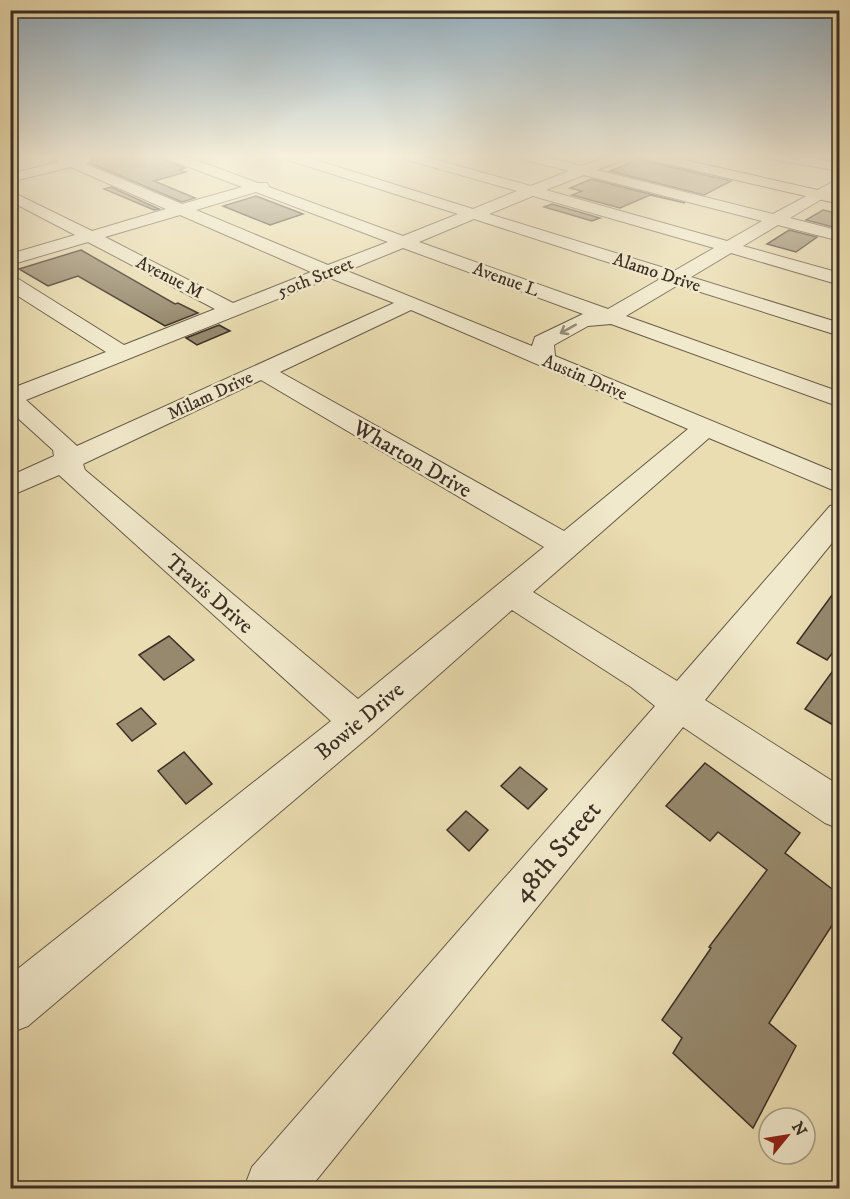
<svg xmlns="http://www.w3.org/2000/svg" width="850" height="1199" font-family="'IM FELL DW Pica',serif">
  <style>
    .building { fill: #96896e; stroke: #3a2e25; stroke-width: 1.5 }
    .lines { fill: none; stroke-linecap: round; stroke-linejoin: round }
    .minor-casing { stroke: #665a48; stroke-width: 2 }
    .major-casing { stroke: #3a2e25; stroke-width: 2 }
    .minor { fill: #f1e9cc; fill-rule: evenodd }
    .major { fill: #eaddb1; fill-rule: evenodd }
    .oneway { stroke: #968c78 }
    .labels { text-anchor: middle; stroke-width: 5; stroke-linejoin: round; paint-order: stroke }
    .far-street-label { font-size: 18px; fill: #3a2e25; stroke: #f1e9cc }
    .street-label { font-size: 22px; fill: #3a2e25; stroke: #f1e9cc }
    .near-street-label { font-size: 27px; fill: #3a2e25; stroke: #f1e9cc }
  </style>
  <rect width="100%" height="100%" fill="#eaddb1"/>
  <filter id="stains"><feTurbulence type="fractalNoise" baseFrequency=".00333" numOctaves="4"/><feColorMatrix values="0 0 0 0 .2 0 0 0 0 .09 0 0 0 0 .02 0 0 0 .5 -.17"/></filter>
  <radialGradient id="worn" r=".72"><stop offset=".6" stop-color="#630" stop-opacity="0"/><stop offset="1" stop-color="#630" stop-opacity=".3"/></radialGradient>
  <path class="building" d="M 91,156 L 164,156 L 167,161 L 185,168 L 179,170 L 186,172 L 154,181 L 195,198 L 182,202 L 90,163 L 93,160 Z
    M 639,159 L 649,162 L 731,181 L 704,195 L 610,171 Z
    M 591,179 L 685,203 L 650,195 L 620,208 L 572,195 L 582,191 L 570,188 Z
    M 111,187 L 159,209 L 154,210 L 104,189 Z
    M 256,196 L 303,214 L 270,225 L 223,206 Z
    M 552,204 L 600,218 L 592,221 L 544,207 Z
    M 823,210 L 840,214 L 840,223 L 833,227 L 806,220 Z
    M 789,230 L 817,237 L 796,252 L 767,244 Z
    M 81,250 L 175,304 L 178,303 L 198,313 L 165,326 L 78,276 L 48,286 L 19,269 Z
    M 219,325 L 230,331 L 197,345 L 186,338 Z
    M 840,584 L 840,643 L 827,660 L 797,643 Z
    M 169,636 L 194,660 L 164,680 L 139,655 Z
    M 840,661 L 840,729 L 805,709 Z
    M 141,708 L 156,724 L 132,741 L 117,724 Z
    M 184,752 L 212,784 L 186,804 L 158,771 Z
    M 705,763 L 800,833 L 785,853 L 840,895 L 840,913 L 769,1023 L 796,1046 L 753,1128 L 673,1053 L 682,1038 L 662,1020 L 711,948 L 709,947 L 767,870 L 718,832 L 710,841 L 666,806 Z
    M 520,767 L 547,789 L 528,809 L 501,786 Z
    M 466,811 L 488,830 L 469,851 L 447,830 Z"/>
  <g class="lines">
    <g class="minor-casing">
      <path id="minor" d="M 49,156 L 89,157 L 91,160 L 86,164 L 182,204 L 242,187 L 168,159 L 166,156 L 185,156 L 258,183 L 267,183 L 269,187 L 403,236 L 458,214 L 285,159 L 283,156 L 303,156 L 473,209 L 517,191 L 404,159 L 402,156 L 423,156 L 531,186 L 569,171 L 521,159 L 519,156 L 542,156 L 582,166 L 608,156 L 627,156 L 625,159 L 597,170 L 773,214 L 840,178 L 840,188 L 790,218 L 840,231 L 840,241 L 778,225 L 743,246 L 840,273 L 840,285 L 731,253 L 691,277 L 840,323 L 840,336 L 678,285 L 626,316 L 840,392 L 840,407 L 611,324 L 588,326 L 554,345 L 555,356 L 840,474 L 840,493 L 709,438 L 533,592 L 677,681 L 830,506 L 840,504 L 840,533 L 705,700 L 840,786 L 840,829 L 825,823 L 683,727 L 310,1188 L 244,1188 L 252,1167 L 655,706 L 631,687 L 512,610 L 372,734 L 28,1026 L 10,1033 L 10,975 L 331,721 L 59,475 L 10,496 L 10,476 L 54,456 L 53,450 L 10,411 L 10,389 L 106,352 L 10,291 L 10,276 L 17,278 L 124,345 L 215,309 L 88,242 L 10,265 L 10,254 L 75,235 L 10,201 L 10,191 L 92,231 L 166,209 L 71,167 L 10,182 L 10,174 L 59,162 ZM 584,175 L 762,221 L 727,241 L 546,190 ZM 256,192 L 388,242 L 328,265 L 196,210 ZM 533,196 L 714,248 L 674,271 L 489,214 ZM 180,215 L 311,272 L 233,303 L 105,237 ZM 474,219 L 660,279 L 608,309 L 419,242 ZM 403,248 L 583,314 L 535,337 L 532,346 L 347,271 ZM 330,278 L 394,303 L 77,446 L 26,400 ZM 411,310 L 688,429 L 564,531 L 280,372 ZM 261,380 L 544,547 L 358,699 L 85,470 L 83,464 Z
        M 768,156 L 798,156 L 840,163 L 840,171 L 775,160 Z"/>
    </g>
    <g class="major-casing">
      <path id="major" d="M 643,156 L 667,156 L 840,195 L 840,204 L 650,160 Z"/>
    </g>
    <use href="#minor" class="minor"/>
    <use href="#major" class="major"/>
  </g>
  <defs><path id="oneway-shaft" d="M-6 0H5M1.5-3L5.5 0L1.5 3" fill="none" stroke-width="1.6" stroke-linecap="round" stroke-linejoin="round" transform="scale(1.5)"/></defs>
  <use class="oneway" href="#oneway-shaft" transform="translate(568 329) rotate(151)"/>
  <linearGradient id="sky" x2="0" y2="1"><stop stop-color="#91adbf"/><stop offset="0.48" stop-color="#f6f0dc"/><stop offset="1" stop-color="#f6f0dc" stop-opacity="0"/></linearGradient>
  <rect width="850" height="324" fill="url(#sky)"/>
  <g class="labels">
    <g class="far-street-label">
      <text transform="translate(657 272) rotate(18)" y="6">Alamo Drive</text>
      <text transform="translate(170 277) rotate(27)" y="6">Avenue M</text>
      <text transform="translate(315 277) rotate(-22)" y="6">50th Street</text>
      <text transform="translate(506 279) rotate(20)" y="6">Avenue L</text>
      <text transform="translate(585 377) rotate(23)" y="6">Austin Drive</text>
      <text transform="translate(210 395) rotate(-25)" y="6">Milam Drive</text>
    </g>
    <g class="street-label">
      <text transform="translate(413 458) rotate(30)" y="8">Wharton Drive</text>
      <text transform="translate(210 593) rotate(41)" y="8">Travis Drive</text>
      <text transform="translate(359 720) rotate(-40)" y="8">Bowie Drive</text>
    </g>
    <g class="near-street-label">
      <text transform="translate(556 851) rotate(-50)" y="9">48th Street</text>
    </g>
  </g>
  <rect width="850" height="1199" fill="none" stroke="#eaddb1" stroke-width="36"/>
  <rect x="12" y="12" width="826" height="1175" fill="none" stroke="#3a2e25" stroke-width="3"/>
  <rect x="18" y="18" width="814" height="1163" fill="none" stroke="#3a2e25" stroke-width="1.5"/>
  <g transform="translate(787 1136) rotate(60)"><circle r="28" fill="#f1e9cc" stroke="#a89e89" stroke-width="1.5"/>
  <path d="M0-4.5L10 22L0 15L-10 22Z" fill="#8f2418"/>
  <text y="-9" font-size="16" font-weight="bold" text-anchor="middle" fill="#3a2e25">N</text>
  </g>
  <rect width="100%" height="100%" filter="url(#stains)"/>
  <rect width="100%" height="100%" fill="url(#worn)"/>
</svg>
